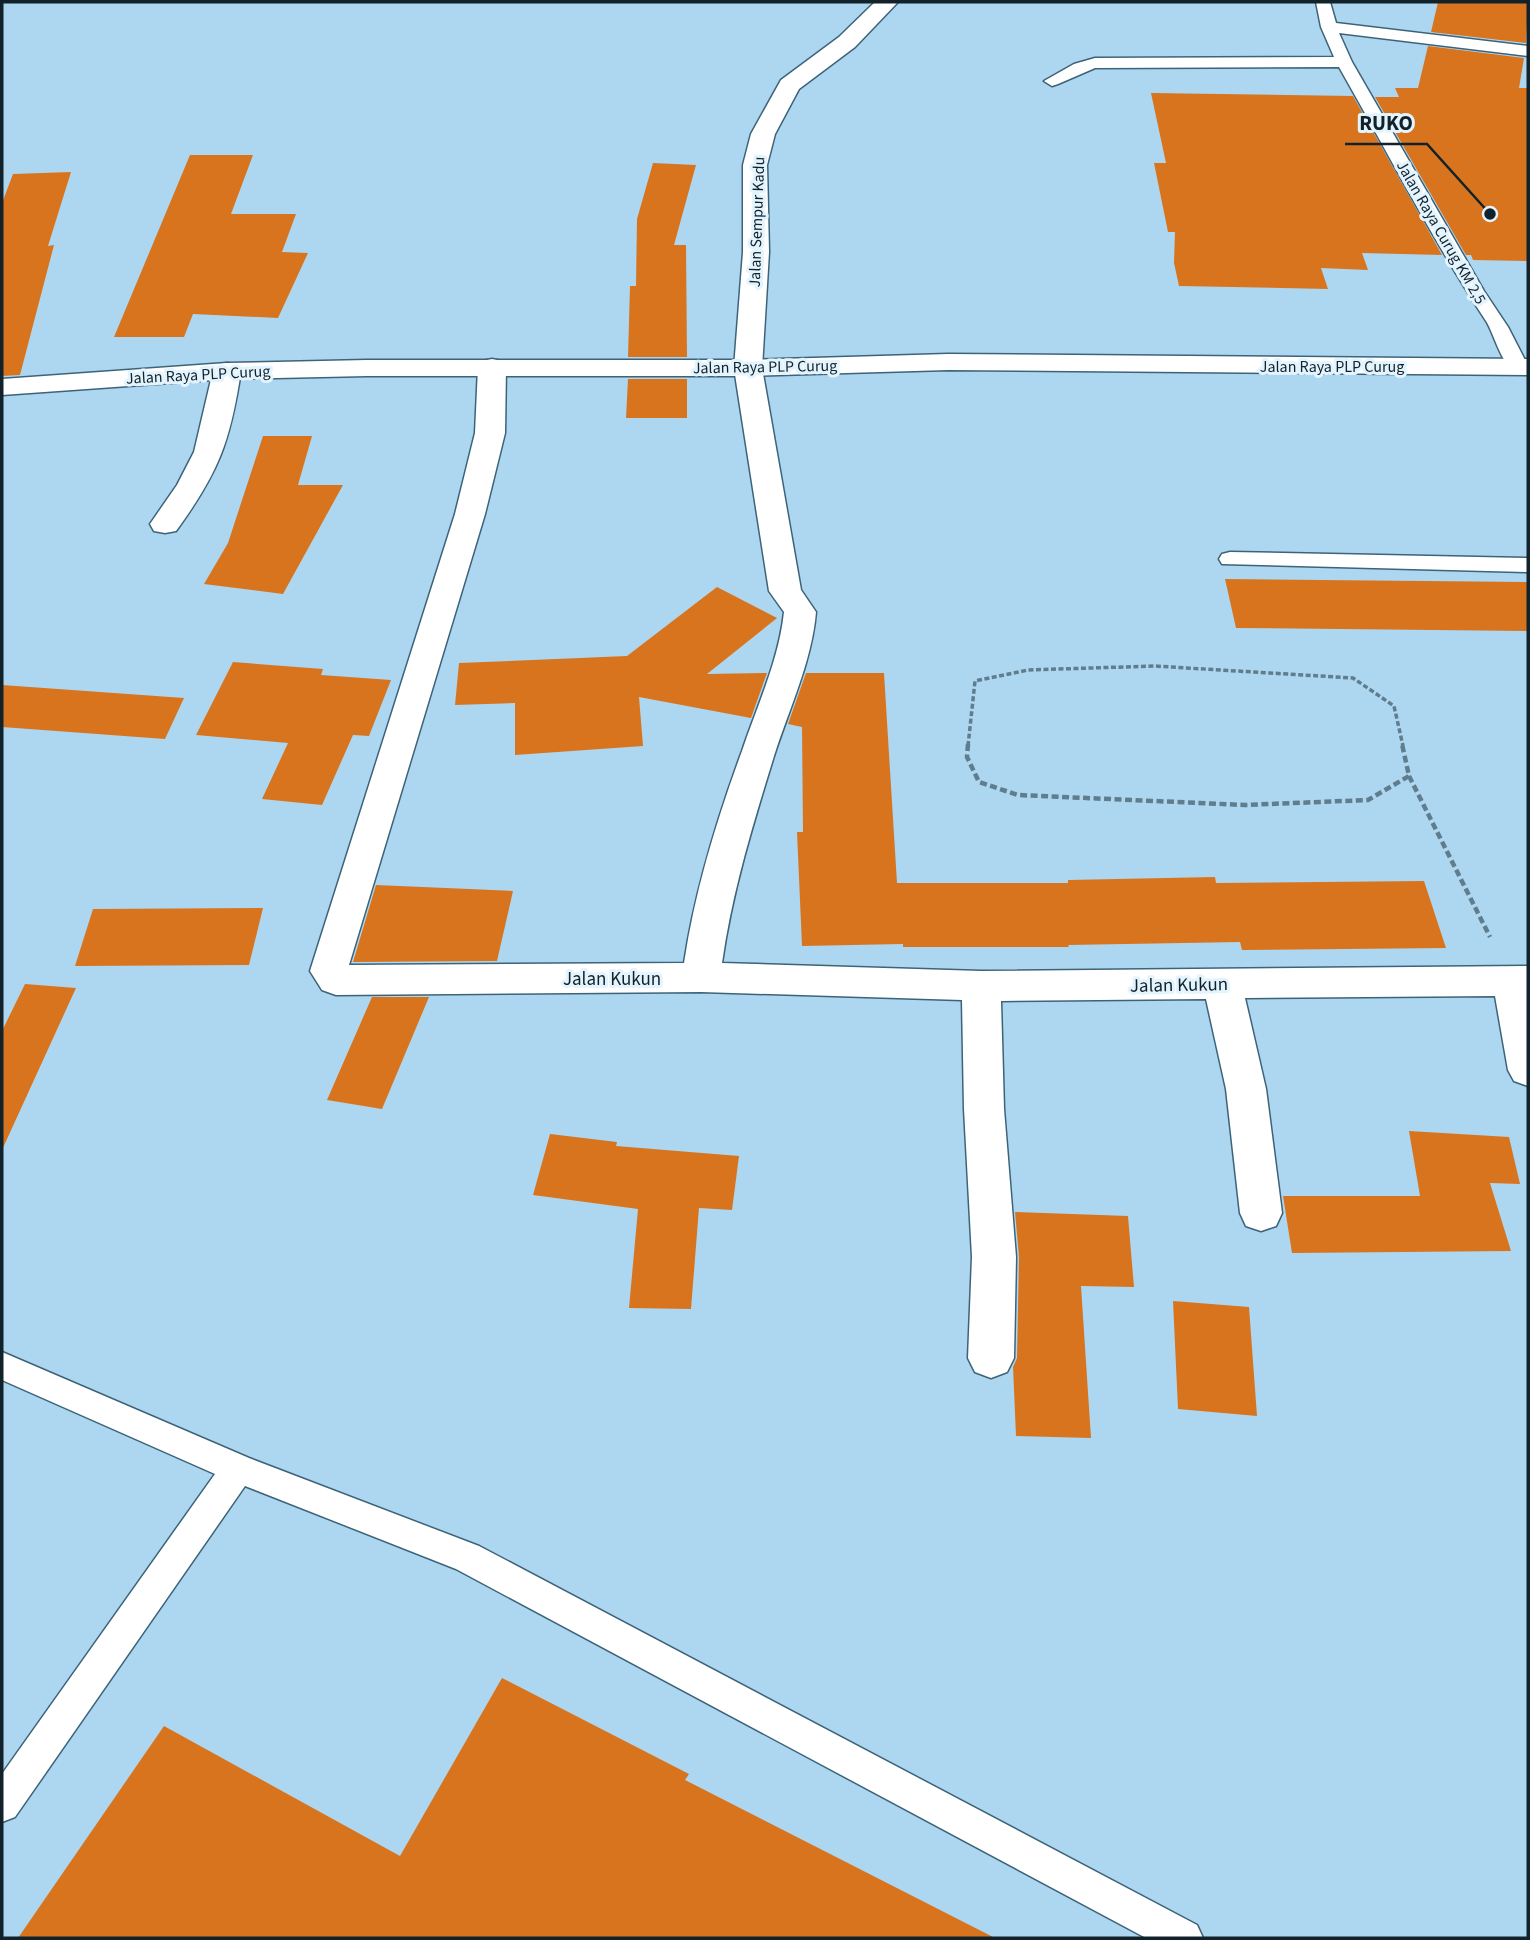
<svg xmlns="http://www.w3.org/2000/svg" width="1530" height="1940" font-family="'Source Sans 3',sans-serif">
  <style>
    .building { fill: #d8741e }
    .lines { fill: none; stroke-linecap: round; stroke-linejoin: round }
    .service-casing { stroke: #3d6379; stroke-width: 3 }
    .minor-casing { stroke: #3d6379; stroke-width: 3 }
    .primary-casing { stroke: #3d6379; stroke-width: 3 }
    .path-far1 { stroke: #607d8e; stroke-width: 3.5; stroke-dasharray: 5 2.5; stroke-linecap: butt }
    .path { stroke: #607d8e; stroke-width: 4.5; stroke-dasharray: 7 3.5; stroke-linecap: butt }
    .service { fill: #fff; fill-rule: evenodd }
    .minor { fill: #fff; fill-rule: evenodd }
    .primary { fill: #fff; fill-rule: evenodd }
    .labels { text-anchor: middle; stroke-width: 6; stroke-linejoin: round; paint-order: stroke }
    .far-street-label { font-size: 16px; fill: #12222b; stroke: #e3f4fe }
    .street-label { font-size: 19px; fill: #12222b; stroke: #e3f4fe }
    .leader { fill: none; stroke: #12222b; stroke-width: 2.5 }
    .callout-dot { fill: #12222b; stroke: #e3f4fe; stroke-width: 2.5 }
    .callout-label { font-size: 21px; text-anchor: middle; font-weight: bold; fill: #12222b; stroke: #e3f4fe; stroke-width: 6; stroke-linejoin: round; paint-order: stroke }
  </style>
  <rect width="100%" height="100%" fill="#add7f0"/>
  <path class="building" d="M 1438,2 L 1528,2 L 1526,43 L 1431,32 Z
    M 1428,46 L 1524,58 L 1519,88 L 1528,88 L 1528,261 L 1473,260 L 1471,255 L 1466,255 L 1375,97 L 1399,97 L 1395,88 L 1418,88 Z
    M 1151,93 L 1353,96 L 1442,255 L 1362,253 L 1368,270 L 1321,268 L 1328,289 L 1179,286 L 1174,263 L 1175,232 L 1168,232 L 1154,163 L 1166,163 Z
    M 190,155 L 253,155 L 231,214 L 296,214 L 282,252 L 308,253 L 278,318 L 193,314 L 184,337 L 114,337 Z
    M 653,163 L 696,165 L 674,245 L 686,245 L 687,357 L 628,357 L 630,286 L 636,286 L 637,219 Z
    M 71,172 L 48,246 L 54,245 L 20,375 L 2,376 L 2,203 L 13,174 Z
    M 628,379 L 687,379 L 687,418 L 626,418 Z
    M 263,436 L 312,436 L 298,485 L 343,485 L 283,594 L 204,584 L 228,543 Z
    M 1225,579 L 1528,582 L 1528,631 L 1236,628 Z
    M 717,587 L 777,618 L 707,674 L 767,673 L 751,718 L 639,697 L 643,746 L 515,755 L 515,703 L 455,705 L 459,663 L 627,656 Z
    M 233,662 L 323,669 L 321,675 L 391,680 L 369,736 L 353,735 L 322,805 L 262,799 L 288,743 L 196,735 Z
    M 806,673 L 884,673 L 897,883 L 1068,883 L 1068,880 L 1215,877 L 1216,883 L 1424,881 L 1446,948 L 1242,950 L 1240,942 L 1068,945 L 1069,947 L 903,947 L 903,944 L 802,946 L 797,832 L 803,832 L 802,727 L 788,724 Z
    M 2,685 L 184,698 L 165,739 L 2,727 Z
    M 376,885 L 513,891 L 497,961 L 353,962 Z
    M 263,908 L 249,965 L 75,966 L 93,909 Z
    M 25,984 L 76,988 L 2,1150 L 2,1031 Z
    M 372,997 L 429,997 L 382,1109 L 327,1100 Z
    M 1409,1131 L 1509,1137 L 1520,1184 L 1490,1183 L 1511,1251 L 1292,1253 L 1283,1196 L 1420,1196 Z
    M 550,1134 L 617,1142 L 616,1146 L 739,1156 L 732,1210 L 699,1208 L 691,1309 L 629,1308 L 638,1209 L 533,1195 Z
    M 1015,1212 L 1128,1216 L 1134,1287 L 1081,1286 L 1091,1438 L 1016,1436 L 1013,1367 L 1017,1358 L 1019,1257 Z
    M 1173,1301 L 1249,1307 L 1257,1416 L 1178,1409 Z
    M 502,1678 L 689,1774 L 685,1780 L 995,1938 L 18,1938 L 164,1726 L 400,1856 Z"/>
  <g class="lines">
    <g class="service-casing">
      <path id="service" d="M 1316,2 L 1330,2 L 1336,23 L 1528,46 L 1528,56 L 1339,33 L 1352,62 L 1484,291 L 1508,327 L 1528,366 L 1526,371 L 1519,373 C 1502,369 1495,335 1486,321 C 1432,239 1387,151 1339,67 L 1095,68 L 1058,84 L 1052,86 L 1044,81 L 1074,64 L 1095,58 L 1334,57 L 1321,27 Z
        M 1230,552 L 1528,558 L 1528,572 L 1222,564 L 1219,559 L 1222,554 Z
        M 2,1352 L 249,1458 L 479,1546 L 1197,1925 L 1203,1938 L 1146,1938 L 456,1569 L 245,1486 L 15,1817 L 2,1822 L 2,1774 L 215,1474 L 2,1380 Z"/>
    </g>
    <g class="minor-casing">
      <path id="minor" d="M 875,2 L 898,2 L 855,47 L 799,89 L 775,134 L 767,165 L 769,252 L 762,368 L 801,590 L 816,612 C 812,661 789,709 774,756 C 753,824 732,892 722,963 L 981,971 L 1528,966 L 1528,1086 L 1514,1081 L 1508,1070 L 1495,996 L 1245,998 L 1266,1089 L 1282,1213 L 1276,1226 L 1261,1231 L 1246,1226 L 1240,1213 L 1226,1089 L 1206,999 L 1001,1001 L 1004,1109 L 1016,1257 L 1014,1358 L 1007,1372 L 991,1378 L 975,1372 L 968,1358 L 972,1257 L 964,1109 L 962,1000 L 701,992 L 336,995 L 322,990 L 310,971 L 455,514 L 475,433 L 478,367 L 482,361 L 492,359 L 502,361 L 506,367 L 505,433 L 485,514 L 349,965 L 684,963 C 695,890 717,819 742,751 C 757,706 779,660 784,612 L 769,591 L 734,368 L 743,252 L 743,165 L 751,134 L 781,80 L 839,37 Z
        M 227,363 L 237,365 L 241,371 C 230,442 219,472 176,531 L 165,533 L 154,531 L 150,524 L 177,485 L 194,452 L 213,371 L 217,365 Z"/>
    </g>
    <g class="primary-casing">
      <path id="primary" d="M 948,354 L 1528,359 L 1528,375 L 948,370 L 748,376 L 367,376 L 227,379 L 2,395 L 2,379 L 227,363 L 367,360 L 748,360 Z"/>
    </g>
    <path class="path-far1" d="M 968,746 L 975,681 L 1028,670 L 1154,666 L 1353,678 L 1394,706 L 1403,746"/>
    <path class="path" d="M 968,744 L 967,757 L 979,782 L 1018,795 L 1245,805 L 1368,800 L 1409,776 L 1402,744
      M 1409,776 L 1490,937"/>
    <use href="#service" class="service"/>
    <use href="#minor" class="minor"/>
    <use href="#primary" class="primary"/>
  </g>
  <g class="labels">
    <g class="far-street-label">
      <text transform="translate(756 222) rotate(-88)" y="6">Jalan Sempur Kadu</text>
      <text transform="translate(1442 232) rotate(60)" y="6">Jalan Raya Curug KM 2,5</text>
      <text transform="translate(765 366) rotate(-1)" y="6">Jalan Raya PLP Curug</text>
      <text x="1332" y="372">Jalan Raya PLP Curug</text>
      <text transform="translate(198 374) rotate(-3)" y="6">Jalan Raya PLP Curug</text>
    </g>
    <g class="street-label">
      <text x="612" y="985">Jalan Kukun</text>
      <text transform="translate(1179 984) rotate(-1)" y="7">Jalan Kukun</text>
    </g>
  </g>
  <path class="leader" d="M1490 214L1427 144H1345"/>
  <circle class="callout-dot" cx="1490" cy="214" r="7"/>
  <g class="callout-label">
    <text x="1386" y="130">RUKO</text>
  </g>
  <rect width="1530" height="1940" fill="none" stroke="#12222b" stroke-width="7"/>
</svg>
